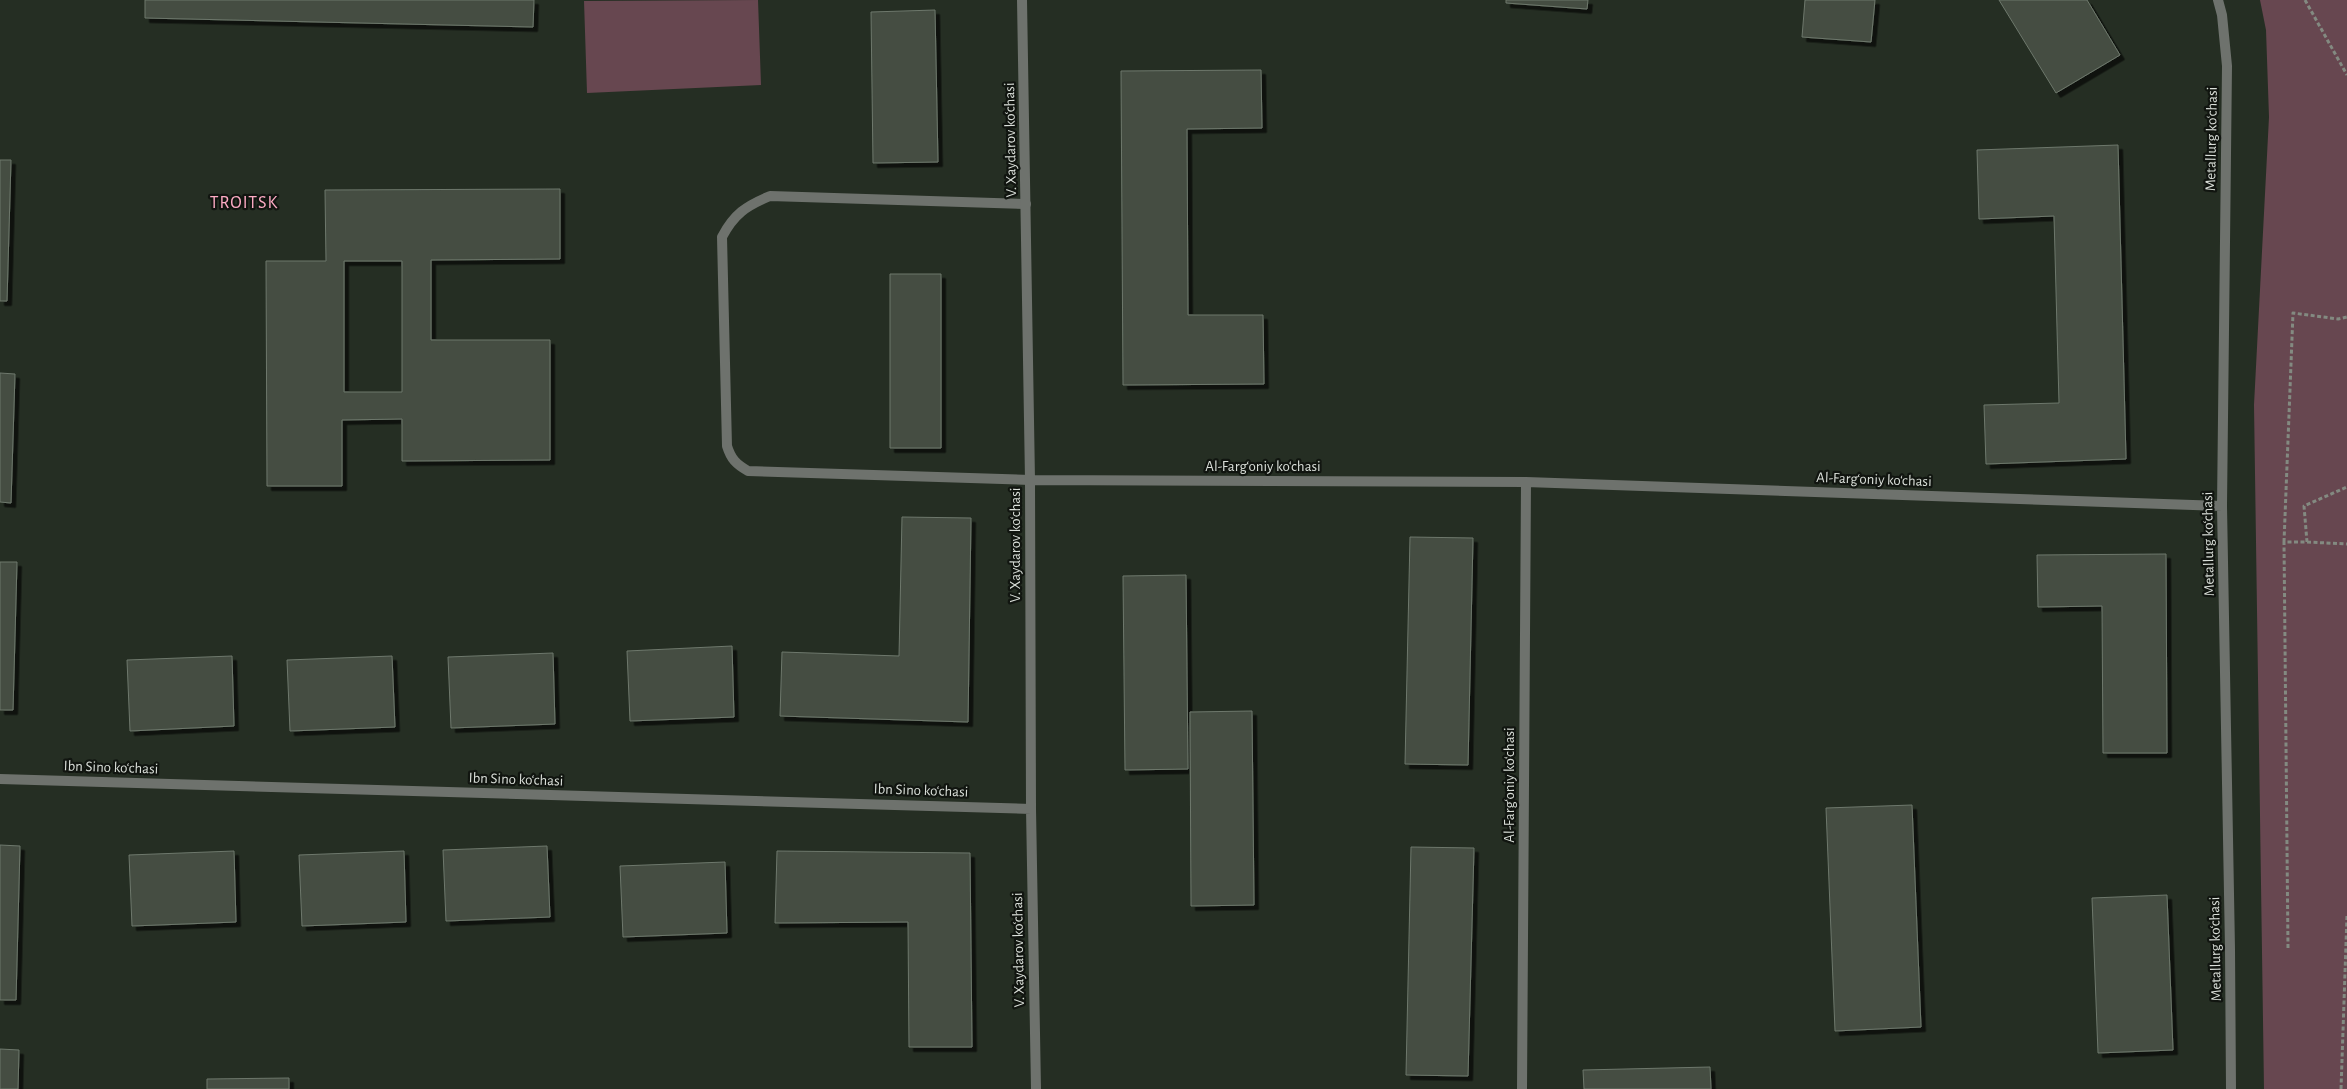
<svg xmlns="http://www.w3.org/2000/svg" width="2347" height="1089" font-family="'Alegreya Sans',sans-serif">
  <style>
    .green { fill: #674750 }
    .building { fill: #444d42; stroke: #6e786c; fill-rule: evenodd; filter: url(#shadow) }
    .lines { fill: none; stroke-linecap: round; stroke-linejoin: round }
    .path { stroke: #838a81; stroke-width: 3; stroke-dasharray: 4 2.5; stroke-linecap: butt }
    .lane { stroke: #6e726d; stroke-width: 10 }
    .street { stroke: #6e726d; stroke-width: 10 }
    .labels { text-anchor: middle; stroke-width: 4.5; stroke-linejoin: round; paint-order: stroke }
    .street-label { font-size: 15px; fill: #dadfd9; stroke: #111510 }
    .quarter-label { font-size: 18px; letter-spacing: 1px; fill: #fdabc4; stroke: #111510 }
  </style>
  <defs>
    <filter id="shadow"><feDropShadow dx="4.5" dy="4.5" stdDeviation="0" flood-color="#0009"/></filter>
  </defs>
  <rect width="100%" height="100%" fill="#252e23"/>
  <path class="green" d="M 758,0 L 761,85 L 587,93 L 584,1 Z
    M 2260,0 L 2347,0 L 2347,1089 L 2264,1089 L 2254,405 L 2269,117 L 2266,30 Z"/>
  <path class="building" d="M 145,0 L 534,0 L 533,27 L 145,18 Z
    M 1506,0 L 1588,0 L 1587,9 L 1506,3 Z
    M 1805,0 L 1875,0 L 1871,42 L 1802,37 Z
    M 1999,0 L 2087,0 L 2120,55 L 2056,93 Z
    M 935,10 L 938,162 L 873,163 L 871,12 Z
    M 1261,70 L 1262,128 L 1187,129 L 1188,315 L 1263,315 L 1264,384 L 1123,385 L 1121,71 Z
    M 2118,145 L 2126,459 L 1986,464 L 1984,405 L 2059,403 L 2054,216 L 1979,219 L 1977,150 Z
    M 0,160 L 11,160 L 7,301 L 0,301 Z
    M 560,189 L 560,259 L 431,260 L 431,340 L 550,340 L 550,460 L 402,461 L 402,419 L 342,420 L 342,486 L 267,486 L 266,261 L 326,261 L 325,190 ZM 344,261 L 402,261 L 402,392 L 344,392 Z
    M 890,274 L 941,274 L 941,448 L 890,448 Z
    M 0,373 L 15,374 L 11,503 L 0,502 Z
    M 902,517 L 971,518 L 968,722 L 780,716 L 782,652 L 899,656 Z
    M 1410,537 L 1473,538 L 1468,765 L 1405,764 Z
    M 2166,554 L 2167,753 L 2103,753 L 2102,606 L 2038,607 L 2037,555 Z
    M 0,562 L 17,562 L 13,710 L 0,710 Z
    M 1186,575 L 1188,769 L 1125,770 L 1123,576 Z
    M 732,646 L 734,717 L 630,721 L 627,651 Z
    M 553,653 L 555,724 L 451,728 L 448,657 Z
    M 232,656 L 234,726 L 130,731 L 127,660 Z
    M 392,656 L 395,727 L 290,731 L 287,660 Z
    M 1252,711 L 1254,905 L 1191,906 L 1190,712 Z
    M 1912,805 L 1921,1027 L 1835,1031 L 1826,808 Z
    M 0,845 L 20,846 L 16,1000 L 0,1000 Z
    M 547,846 L 550,917 L 446,921 L 443,850 Z
    M 1411,847 L 1474,848 L 1468,1076 L 1406,1075 Z
    M 234,851 L 236,922 L 132,926 L 129,855 Z
    M 404,851 L 406,922 L 302,926 L 299,855 Z
    M 777,851 L 970,853 L 972,1047 L 909,1047 L 908,922 L 775,923 Z
    M 725,862 L 727,933 L 623,937 L 620,866 Z
    M 2167,895 L 2173,1050 L 2098,1053 L 2092,898 Z
    M 0,1049 L 19,1050 L 18,1089 L 0,1089 Z
    M 1710,1067 L 1711,1089 L 1584,1089 L 1583,1070 Z
    M 289,1078 L 289,1089 L 207,1089 L 207,1079 Z"/>
  <g class="lines">
    <path class="path" d="M 2305,0 L 2347,75
      M 2284,542 L 2293,313 L 2338,319 L 2347,317
      M 2307,542 L 2347,544
      M 2288,948 L 2284,542 L 2307,542 L 2304,506 L 2347,487
      M 2341,1089 L 2347,915"/>
    <path class="lane" d="M 1026,204 L 770,196 C 746,206 734,214 722,237 L 727,446 C 731,459 736,464 748,471 L 1030,480"/>
    <path class="street" d="M 1022,0 L 1030,480 L 1031,809 L 1036,1089
      M 2218,0 L 2222,15 L 2227,66 L 2222,506 L 2230,949 L 2231,1089
      M 1030,480 L 1526,482 L 2222,506
      M 0,779 L 1031,809
      M 1522,1089 L 1526,482"/>
  </g>
  <g class="labels">
    <g class="street-label">
      <text transform="translate(2211 139) rotate(-89)" y="5">Metallurg ko‘chasi</text>
      <text transform="translate(1010 140) rotate(-91)" y="5">V. Xaydarov ko‘chasi</text>
      <text x="1263" y="471">Al-Farg‘oniy ko‘chasi</text>
      <text transform="translate(1874 479) rotate(2)" y="5">Al-Farg‘oniy ko‘chasi</text>
      <text transform="translate(2208 544) rotate(-91)" y="5">Metallurg ko‘chasi</text>
      <text transform="translate(1015 545) rotate(-90)" y="5">V. Xaydarov ko‘chasi</text>
      <text transform="translate(111 767) rotate(2)" y="5">Ibn Sino ko‘chasi</text>
      <text transform="translate(516 779) rotate(2)" y="5">Ibn Sino ko‘chasi</text>
      <text transform="translate(1509 785) rotate(-90)" y="5">Al-Farg‘oniy ko‘chasi</text>
      <text transform="translate(921 790) rotate(2)" y="5">Ibn Sino ko‘chasi</text>
      <text transform="translate(2215 949) rotate(-91)" y="5">Metallurg ko‘chasi</text>
      <text transform="translate(1018 950) rotate(-91)" y="5">V. Xaydarov ko‘chasi</text>
    </g>
    <g class="quarter-label">
      <text x="244" y="208">TROITSK</text>
    </g>
  </g>
</svg>
